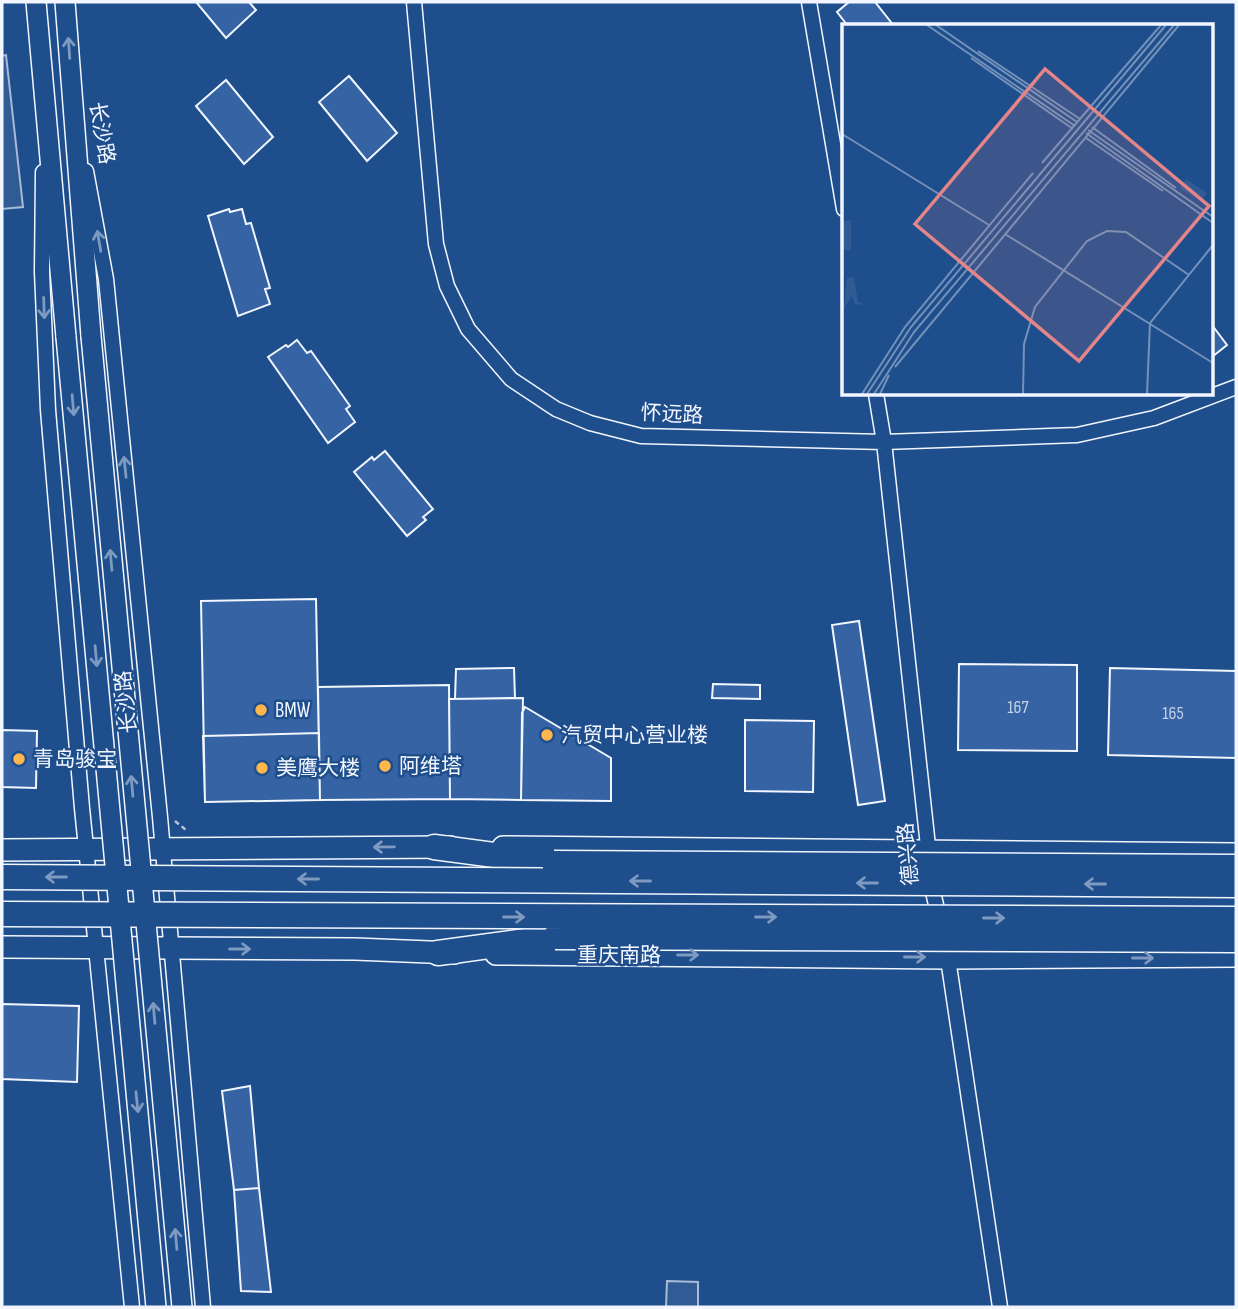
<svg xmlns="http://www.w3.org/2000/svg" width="1238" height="1309" font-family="'Sofia Sans Condensed','Noto Sans SC',sans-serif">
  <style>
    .built { fill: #305b95; stroke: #a8bbd7; stroke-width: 2 }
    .building { fill: #3563a3; stroke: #f2f6ff; stroke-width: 2 }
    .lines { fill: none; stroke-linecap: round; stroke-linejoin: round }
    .street-casing { stroke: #f2f6ff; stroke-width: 17 }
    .secondary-casing { stroke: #f2f6ff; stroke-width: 22 }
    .primary-casing { stroke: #f2f6ff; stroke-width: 24 }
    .highway-casing { stroke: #f2f6ff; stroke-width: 27 }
    .path { stroke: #b3c4dc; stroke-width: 2.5; stroke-dasharray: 5 3.5; stroke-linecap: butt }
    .street { stroke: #1f4e8c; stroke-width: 14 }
    .secondary { stroke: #1f4e8c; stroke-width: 19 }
    .primary { stroke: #1f4e8c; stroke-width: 21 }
    .highway { stroke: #1f4e8c; stroke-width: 24 }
    .secondary-bridge-casing { stroke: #f2f6ff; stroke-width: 22; stroke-linecap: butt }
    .highway-bridge-casing { stroke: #f2f6ff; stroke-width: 27; stroke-linecap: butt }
    .secondary-bridge { stroke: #1f4e8c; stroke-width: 19 }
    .highway-bridge { stroke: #1f4e8c; stroke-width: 24 }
    .oneway { stroke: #7e9ac0 }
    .poi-dot { fill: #ffb74d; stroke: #1f4e8c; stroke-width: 2.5 }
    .labels { text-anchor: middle; stroke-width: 5; stroke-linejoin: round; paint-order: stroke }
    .number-label { font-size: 18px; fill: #c3d1e8 }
    .street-label { font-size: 21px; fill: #f2f6ff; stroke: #1f4e8c }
    .poi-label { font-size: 21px; fill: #f2f6ff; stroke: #1f4e8c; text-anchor: start }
    .inset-road { fill: none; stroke: #7391ba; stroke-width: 2 }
    .view { fill: #e38589; fill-opacity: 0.15; stroke: #e38589; stroke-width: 3.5 }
    .inset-edge { fill: none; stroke: #f2f6ff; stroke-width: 3.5 }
  </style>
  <rect width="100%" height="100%" fill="#1f4e8c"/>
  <path class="built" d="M 6,55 L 23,207 L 2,209 L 2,56 Z
    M 667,1281 L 698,1282 L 698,1307 L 666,1307 Z"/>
  <path class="building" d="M 196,2 L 249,2 L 256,10 L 226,38 Z
    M 849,2 L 875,2 L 894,26 L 848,26 L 837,12 Z
    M 349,76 L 397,133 L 367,161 L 319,102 Z
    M 226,80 L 273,137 L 244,164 L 196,106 Z
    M 229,209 L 230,212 L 242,209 L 246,224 L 251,223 L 270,288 L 265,289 L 270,304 L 238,316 L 208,216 Z
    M 1212,325 L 1227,345 L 1212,357 Z
    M 297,340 L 307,353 L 311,351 L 350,406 L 346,409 L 355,422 L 328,443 L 268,357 L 286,345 L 288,347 Z
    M 385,451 L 433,509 L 423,517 L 426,520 L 407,536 L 354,472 L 372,457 L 374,460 Z
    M 316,599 L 320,800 L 205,802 L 201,601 Z
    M 859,621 L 885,801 L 858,805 L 832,625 Z
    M 959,664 L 1077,665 L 1077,751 L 958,750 Z
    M 514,668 L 515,698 L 455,699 L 456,669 Z
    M 1110,668 L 1236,671 L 1236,758 L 1108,755 Z
    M 713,684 L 760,685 L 760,699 L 712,698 Z
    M 449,685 L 450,799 L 320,800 L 318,687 Z
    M 523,698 L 521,800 L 450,799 L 449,699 Z
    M 525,707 L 611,758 L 611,801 L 521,800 L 522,713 Z
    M 745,720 L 814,721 L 813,792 L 745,791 Z
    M 2,730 L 37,731 L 36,788 L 2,787 Z
    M 319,733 L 320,800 L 205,802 L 203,736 Z
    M 2,1004 L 79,1006 L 77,1082 L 2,1079 Z
    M 250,1086 L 259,1188 L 234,1190 L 222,1091 Z
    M 259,1188 L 271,1292 L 241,1291 L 234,1190 Z"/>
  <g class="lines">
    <g class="street-casing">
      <path id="street" d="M 414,2 L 436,244 L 447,286 L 468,329 L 511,379 L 556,409 L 590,423 L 641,436 L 884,442 L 1077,435 L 1154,418 L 1236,387
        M 809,2 L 844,209
        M 86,171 L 106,279 L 160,817 L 203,1307
        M 43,172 L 42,272 L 48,410 L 82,808 L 132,1307
        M 876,394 L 884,442 L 933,892 L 940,922
        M 947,952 L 1000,1307"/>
    </g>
    <g class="secondary-casing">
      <path id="secondary" d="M 36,2 L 66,337
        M 65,2 L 91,336"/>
    </g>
    <g class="primary-casing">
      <path id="primary" d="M 503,847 L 1236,854
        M 2,850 L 450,847
        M 2,947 L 355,949 L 454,953
        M 496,954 L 948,958 L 1236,956"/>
    </g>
    <g class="highway-casing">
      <path id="highway" d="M 434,847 L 554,863
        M 438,953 L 555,937"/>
    </g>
    <path class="path" d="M 175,821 L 186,830"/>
    <use href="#street" class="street"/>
    <use href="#secondary" class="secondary"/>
    <use href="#primary" class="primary"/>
    <use href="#highway" class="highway"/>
    <g class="secondary-bridge-casing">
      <path id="secondary-bridge" d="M 91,336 L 182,1307
        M 66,337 L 156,1307"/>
    </g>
    <g class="highway-bridge-casing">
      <path id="highway-bridge" d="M 554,863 L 1236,867
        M 2,877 L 1236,885
        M 2,914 L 1236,919
        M 555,937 L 1236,940"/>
    </g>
    <use href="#secondary-bridge" class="secondary-bridge"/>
    <use href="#highway-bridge" class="highway-bridge"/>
  </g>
  <defs><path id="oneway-shaft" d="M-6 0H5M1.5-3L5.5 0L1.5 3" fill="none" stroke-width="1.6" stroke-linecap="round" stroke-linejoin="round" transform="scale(1.75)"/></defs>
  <g class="oneway">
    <use href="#oneway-shaft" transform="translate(69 48) rotate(-94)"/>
    <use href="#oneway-shaft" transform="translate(99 241) rotate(-100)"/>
    <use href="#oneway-shaft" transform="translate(44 308) rotate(88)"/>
    <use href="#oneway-shaft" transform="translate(73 405) rotate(85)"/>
    <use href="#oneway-shaft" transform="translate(125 467) rotate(-96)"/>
    <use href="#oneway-shaft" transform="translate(111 560) rotate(-95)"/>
    <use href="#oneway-shaft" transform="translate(96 656) rotate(85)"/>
    <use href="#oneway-shaft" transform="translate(132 786) rotate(-95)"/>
    <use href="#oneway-shaft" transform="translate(384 847) rotate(179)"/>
    <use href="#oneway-shaft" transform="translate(56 877) rotate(-180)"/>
    <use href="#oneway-shaft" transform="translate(308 879) rotate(-180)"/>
    <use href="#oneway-shaft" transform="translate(640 881) rotate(-180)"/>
    <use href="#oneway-shaft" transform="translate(867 883) rotate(-180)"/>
    <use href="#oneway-shaft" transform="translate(1095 884) rotate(-180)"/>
    <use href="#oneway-shaft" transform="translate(514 917)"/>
    <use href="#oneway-shaft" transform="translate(766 917)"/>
    <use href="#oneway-shaft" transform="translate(994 918)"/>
    <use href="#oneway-shaft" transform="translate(240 949)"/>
    <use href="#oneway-shaft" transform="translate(688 955)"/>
    <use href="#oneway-shaft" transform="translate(915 957)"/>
    <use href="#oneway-shaft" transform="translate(1143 958)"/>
    <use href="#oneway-shaft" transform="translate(154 1013) rotate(-95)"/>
    <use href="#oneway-shaft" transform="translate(137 1102) rotate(84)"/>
    <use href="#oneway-shaft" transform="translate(176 1239) rotate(-95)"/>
  </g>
  <g class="poi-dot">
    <circle cx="261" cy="710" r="7"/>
    <circle cx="547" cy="735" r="7"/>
    <circle cx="19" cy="759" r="7"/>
    <circle cx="385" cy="766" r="7"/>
    <circle cx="262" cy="768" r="7"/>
  </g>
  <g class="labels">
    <g class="number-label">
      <text x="1018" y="713">167</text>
      <text x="1173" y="719">165</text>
    </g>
    <g class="street-label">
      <text transform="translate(102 133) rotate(80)" y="7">长沙路</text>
      <text transform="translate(672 414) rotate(3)" y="7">怀远路</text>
      <text transform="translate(126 702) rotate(-96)" y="7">长沙路</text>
      <text transform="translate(908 854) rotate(-95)" y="7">德兴路</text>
      <text x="619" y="962">重庆南路</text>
    </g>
    <g class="poi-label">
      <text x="275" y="717">BMW</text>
      <text x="561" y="742">汽贸中心营业楼</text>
      <text x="33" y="766">青岛骏宝</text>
      <text x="399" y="773">阿维塔</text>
      <text x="276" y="775">美鹰大楼</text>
    </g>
  </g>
  <g transform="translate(842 24)">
    <rect width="371" height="371" fill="#1f4e8c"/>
    <path d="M 344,155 L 365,169 L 359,177 L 338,164 ZM 9,196 L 9,226 L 0,226 L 0,197 ZM 12,253 L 16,278 L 22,280 L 13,281 L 10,272 L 2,284 L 5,254 Z" fill="#305b95"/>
    <path class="inset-road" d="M 85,1 L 233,102M 94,1 L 235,98M 136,27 L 238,95M 129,34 L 231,105M 250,103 L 334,164M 246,106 L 371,193M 244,109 L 371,199M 0,110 L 147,201M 244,114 L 321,167M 200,139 L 319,1M 163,210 L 371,339M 53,343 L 337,1M 20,370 L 63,303 L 191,149M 25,370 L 69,303 L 324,1M 32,370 L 72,308 L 332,1M 38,370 L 47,351M 181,370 L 182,320 L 193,283 L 245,217 L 265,207 L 284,208 L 347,251M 305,370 L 308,299 L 371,221"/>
    <path class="view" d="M 203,45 L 367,182 L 237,337 L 73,200 Z"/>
    <rect width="371" height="371" class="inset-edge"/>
  </g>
  <rect width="1238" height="1309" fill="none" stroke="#f2f6ff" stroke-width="7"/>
</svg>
